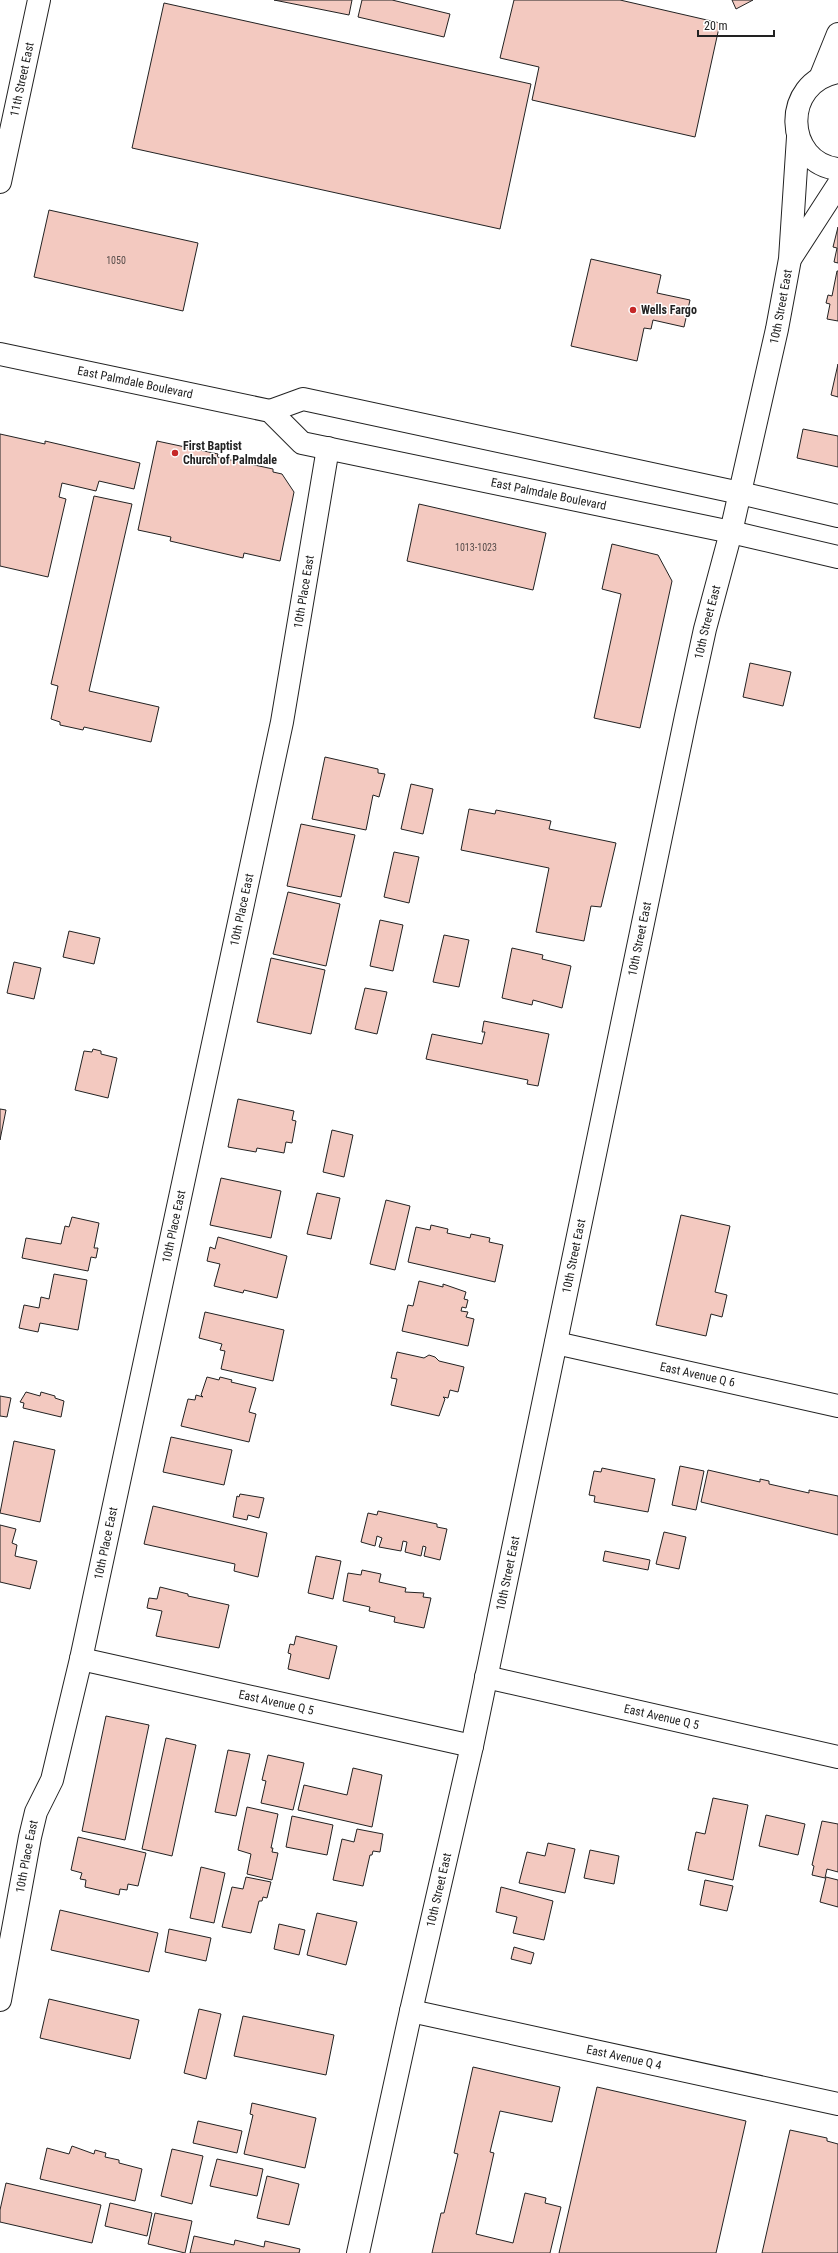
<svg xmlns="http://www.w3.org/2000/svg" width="838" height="2253" font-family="'Roboto Condensed',sans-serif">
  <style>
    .building { fill: #f3c9c0; stroke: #222 }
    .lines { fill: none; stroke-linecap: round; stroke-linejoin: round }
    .minor-casing { stroke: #222; stroke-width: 24 }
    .secondary-casing { stroke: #222; stroke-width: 24 }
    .trunk-casing { stroke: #222; stroke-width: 24 }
    .minor { stroke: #fff; stroke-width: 22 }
    .secondary { stroke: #fff; stroke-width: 22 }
    .trunk { stroke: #fff; stroke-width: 22 }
    .poi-dot { fill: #c62828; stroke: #fff; stroke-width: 1.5 }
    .labels { text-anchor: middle; stroke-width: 3; stroke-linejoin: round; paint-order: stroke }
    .number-label { font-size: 10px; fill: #564c4a }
    .street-label { font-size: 12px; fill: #222; stroke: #fff }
    .poi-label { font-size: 12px; font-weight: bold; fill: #222; stroke: #fff; text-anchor: start }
  </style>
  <rect width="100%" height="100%" fill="#fff"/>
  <path class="building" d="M 274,0 L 352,0 L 349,15 Z
    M 362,0 L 392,0 L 450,14 L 444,37 L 358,17 Z
    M 514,0 L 620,0 L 720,23 L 695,137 L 532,100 L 539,67 L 500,58 Z
    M 732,0 L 753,0 L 736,9 Z
    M 164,3 L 531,84 L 500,229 L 132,148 Z
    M 49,210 L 198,243 L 183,311 L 34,277 Z
    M 838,227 L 838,263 L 834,262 L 837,248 L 833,247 Z
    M 591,259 L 661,275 L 657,293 L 690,300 L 684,327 L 653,320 L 651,329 L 644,328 L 637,361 L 571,346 Z
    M 837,271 L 838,271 L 838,321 L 827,319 L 830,304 L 826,303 L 828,295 L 832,296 Z
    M 838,364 L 838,397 L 831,395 Z
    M 803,429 L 838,436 L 838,467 L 797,458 Z
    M 0,434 L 45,444 L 45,441 L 140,463 L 134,489 L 99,481 L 96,491 L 62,483 L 59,497 L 66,499 L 48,577 L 0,566 Z
    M 157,441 L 218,454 L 217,457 L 273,469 L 273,472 L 282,474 L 294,492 L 280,561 L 244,553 L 243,558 L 170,541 L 171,537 L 138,530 Z
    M 94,496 L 132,504 L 89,691 L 159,707 L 151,742 L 84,727 L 83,730 L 60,725 L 60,722 L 51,719 L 58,686 L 51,684 Z
    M 419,504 L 546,533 L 533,590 L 407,561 Z
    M 612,544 L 658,555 L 672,581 L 640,728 L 594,718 L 621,594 L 602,589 Z
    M 750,663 L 791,672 L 783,706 L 743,697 Z
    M 325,757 L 378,769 L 378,773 L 385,774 L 379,797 L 373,795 L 366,830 L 312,819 Z
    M 411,784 L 433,789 L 423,834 L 401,829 Z
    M 469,809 L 495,814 L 496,810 L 551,821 L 549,829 L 616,843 L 601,907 L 591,906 L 584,941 L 536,932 L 549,868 L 461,850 Z
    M 301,824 L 355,835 L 341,897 L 287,886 Z
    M 394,852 L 419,857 L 409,903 L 384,897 Z
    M 288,892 L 340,904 L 326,966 L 273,954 Z
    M 380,920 L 403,925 L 393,971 L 370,966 Z
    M 69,931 L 100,938 L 94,964 L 63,957 Z
    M 444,935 L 469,940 L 459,987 L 433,982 Z
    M 512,948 L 543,955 L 542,959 L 571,966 L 562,1008 L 533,1000 L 532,1005 L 502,998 Z
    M 271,958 L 325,970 L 311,1034 L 257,1022 Z
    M 14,962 L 41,968 L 34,999 L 7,993 Z
    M 365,988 L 387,992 L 377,1034 L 355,1029 Z
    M 484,1021 L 549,1034 L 538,1086 L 527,1084 L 528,1080 L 426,1059 L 432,1034 L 482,1044 L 485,1032 L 482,1032 Z
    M 93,1049 L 101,1051 L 101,1054 L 117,1058 L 108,1098 L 75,1090 L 84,1051 L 92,1052 Z
    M 238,1099 L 294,1111 L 292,1120 L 296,1121 L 292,1143 L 286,1142 L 284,1153 L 257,1148 L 256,1152 L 228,1147 Z
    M 0,1109 L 6,1110 L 0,1140 Z
    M 332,1130 L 353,1135 L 344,1177 L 323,1172 Z
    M 221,1178 L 281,1191 L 271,1238 L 210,1225 Z
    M 317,1193 L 340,1198 L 331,1239 L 307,1234 Z
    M 386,1200 L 410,1206 L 395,1270 L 370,1264 Z
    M 681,1215 L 730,1226 L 715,1292 L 727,1295 L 722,1317 L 711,1314 L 706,1336 L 656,1325 Z
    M 72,1217 L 99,1223 L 94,1248 L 98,1248 L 96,1258 L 91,1257 L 88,1271 L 22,1258 L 26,1238 L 61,1244 L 65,1226 L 69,1227 Z
    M 431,1225 L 448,1229 L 447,1233 L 470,1238 L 471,1234 L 490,1238 L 489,1242 L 503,1245 L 495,1282 L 408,1262 L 416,1227 L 430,1230 Z
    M 218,1237 L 287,1256 L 277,1298 L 244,1290 L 243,1293 L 214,1286 L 220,1264 L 207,1261 L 210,1247 L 215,1249 Z
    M 54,1274 L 87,1280 L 78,1330 L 40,1323 L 38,1332 L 19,1328 L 24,1305 L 39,1308 L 41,1297 L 49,1299 Z
    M 419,1281 L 443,1287 L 443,1284 L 466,1292 L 464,1299 L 468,1300 L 466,1308 L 462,1307 L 461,1311 L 468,1312 L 466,1317 L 474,1319 L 468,1346 L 402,1331 L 408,1305 L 413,1306 Z
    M 205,1312 L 284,1330 L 273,1381 L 221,1369 L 225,1351 L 220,1350 L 222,1344 L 199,1338 Z
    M 397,1352 L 424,1358 L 429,1355 L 435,1357 L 439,1361 L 464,1367 L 458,1392 L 450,1390 L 448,1398 L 443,1397 L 445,1399 L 439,1416 L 391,1405 L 397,1379 L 391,1378 Z
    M 207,1377 L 219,1380 L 220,1377 L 232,1380 L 231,1382 L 256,1388 L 249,1412 L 256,1414 L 249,1442 L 181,1426 L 188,1399 L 195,1400 L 196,1395 L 203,1397 L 201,1395 Z
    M 26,1392 L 40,1396 L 41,1392 L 55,1396 L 55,1398 L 64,1401 L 61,1417 L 23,1408 L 24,1403 L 20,1402 Z
    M 0,1396 L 11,1398 L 7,1417 L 0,1416 Z
    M 171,1437 L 232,1450 L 224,1485 L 163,1472 Z
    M 14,1441 L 55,1450 L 40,1522 L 0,1513 Z
    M 680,1466 L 704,1471 L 696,1510 L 672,1505 Z
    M 602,1468 L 655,1479 L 648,1512 L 594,1502 L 595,1496 L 589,1495 L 594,1471 L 601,1472 Z
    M 708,1470 L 760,1482 L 760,1479 L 769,1481 L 769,1484 L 809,1493 L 809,1490 L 838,1496 L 838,1535 L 701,1502 Z
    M 240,1494 L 264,1498 L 259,1518 L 248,1515 L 247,1520 L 233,1517 L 237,1496 L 239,1497 Z
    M 153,1506 L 267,1533 L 258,1577 L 234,1571 L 235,1564 L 144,1544 Z
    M 378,1511 L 437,1524 L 437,1527 L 447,1529 L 440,1560 L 424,1556 L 426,1547 L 423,1546 L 421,1556 L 405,1552 L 407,1542 L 403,1541 L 401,1551 L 379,1547 L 382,1538 L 377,1536 L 375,1546 L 361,1542 L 368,1513 L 377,1515 Z
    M 0,1525 L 16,1529 L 12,1543 L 17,1545 L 15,1556 L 37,1561 L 30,1589 L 0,1582 Z
    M 664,1532 L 686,1537 L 679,1569 L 656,1564 Z
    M 605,1551 L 650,1560 L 648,1570 L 603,1561 Z
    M 316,1556 L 341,1561 L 333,1599 L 308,1593 Z
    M 362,1570 L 381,1574 L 379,1582 L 406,1588 L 405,1592 L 424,1593 L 423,1597 L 431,1598 L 424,1628 L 394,1622 L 395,1617 L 369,1611 L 370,1607 L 343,1601 L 348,1573 L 361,1575 Z
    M 160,1587 L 188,1594 L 188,1596 L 229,1605 L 219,1648 L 156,1636 L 162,1611 L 147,1608 L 149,1598 L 157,1599 Z
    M 296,1636 L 337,1646 L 329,1679 L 288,1669 L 291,1654 L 288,1653 L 290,1644 L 294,1645 Z
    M 106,1716 L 149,1725 L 125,1840 L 82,1831 Z
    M 166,1738 L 196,1745 L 172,1856 L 142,1849 Z
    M 228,1750 L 250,1754 L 236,1816 L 215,1812 Z
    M 268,1755 L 304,1763 L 293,1810 L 261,1803 L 266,1781 L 262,1780 Z
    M 353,1768 L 382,1775 L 372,1827 L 298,1810 L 304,1785 L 347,1795 Z
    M 713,1798 L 748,1805 L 733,1880 L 688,1870 L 696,1832 L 705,1834 Z
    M 247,1807 L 278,1814 L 271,1848 L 273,1848 L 272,1852 L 278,1853 L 272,1880 L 247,1874 L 251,1854 L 238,1850 Z
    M 766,1815 L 805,1824 L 798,1855 L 759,1846 Z
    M 292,1816 L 333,1825 L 327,1855 L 286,1847 Z
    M 822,1821 L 838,1824 L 838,1872 L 827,1869 L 825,1878 L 812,1875 L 814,1866 L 812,1865 Z
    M 357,1829 L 383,1834 L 380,1852 L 373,1851 L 372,1855 L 370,1855 L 363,1886 L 333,1880 L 342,1839 L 354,1842 Z
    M 78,1837 L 146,1853 L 138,1886 L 128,1884 L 127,1890 L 120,1889 L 119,1895 L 85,1887 L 86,1880 L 80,1879 L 82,1873 L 71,1870 Z
    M 548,1843 L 575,1849 L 565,1893 L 519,1883 L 527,1852 L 545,1856 Z
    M 590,1850 L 619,1856 L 614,1884 L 584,1878 Z
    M 201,1867 L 225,1873 L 214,1923 L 190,1918 Z
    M 246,1877 L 271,1882 L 267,1898 L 263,1897 L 262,1901 L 259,1901 L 251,1933 L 222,1927 L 232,1887 L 243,1889 Z
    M 826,1877 L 838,1880 L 838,1907 L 820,1902 Z
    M 705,1880 L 733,1886 L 727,1911 L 700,1905 Z
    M 501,1887 L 553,1901 L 544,1940 L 513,1933 L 517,1917 L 496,1912 Z
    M 60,1910 L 158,1933 L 149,1972 L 51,1950 Z
    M 317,1913 L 357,1922 L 346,1965 L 307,1955 Z
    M 279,1924 L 305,1930 L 299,1955 L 274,1949 Z
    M 169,1929 L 211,1938 L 206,1961 L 165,1952 Z
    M 514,1947 L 534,1953 L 531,1964 L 511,1959 Z
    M 49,1999 L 139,2020 L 130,2059 L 40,2038 Z
    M 199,2009 L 221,2014 L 206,2079 L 184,2073 Z
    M 243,2016 L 334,2035 L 326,2075 L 234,2056 Z
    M 473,2067 L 560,2087 L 552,2122 L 500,2111 L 490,2152 L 494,2153 L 476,2234 L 513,2243 L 525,2193 L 546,2198 L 545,2203 L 561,2207 L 550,2253 L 432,2253 L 441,2213 L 444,2213 L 458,2154 L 454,2153 Z
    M 597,2087 L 746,2121 L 716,2253 L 559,2253 Z
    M 252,2103 L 316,2118 L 305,2168 L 244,2154 L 253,2115 L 250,2114 Z
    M 198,2121 L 242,2131 L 237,2153 L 193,2143 Z
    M 790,2130 L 827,2138 L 827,2141 L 838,2144 L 838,2253 L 762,2253 Z
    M 72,2146 L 94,2154 L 95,2150 L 106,2153 L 105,2157 L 119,2160 L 119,2163 L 142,2169 L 135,2201 L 40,2179 L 47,2148 L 69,2154 Z
    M 172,2149 L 203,2156 L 192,2204 L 161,2196 Z
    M 217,2159 L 263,2169 L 257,2196 L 210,2186 Z
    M 267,2176 L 299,2184 L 289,2225 L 257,2218 Z
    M 6,2183 L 101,2205 L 92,2243 L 0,2222 L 0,2210 Z
    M 110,2203 L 152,2213 L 147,2236 L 105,2226 Z
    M 155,2213 L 192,2221 L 185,2253 L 148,2244 Z
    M 194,2236 L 234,2245 L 235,2240 L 264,2247 L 265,2241 L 300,2249 L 299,2253 L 190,2253 Z"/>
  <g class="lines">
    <g class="minor-casing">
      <g id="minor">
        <path id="s1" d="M 0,182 L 39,0"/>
        <path id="s2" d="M 556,1343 L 838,1406"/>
        <path id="s3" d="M 81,1659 L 472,1746"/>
        <path id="s4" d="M 486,1677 L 838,1757"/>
        <path id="s5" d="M 0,2000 L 30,1837 L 36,1812 L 52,1780 L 81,1659 L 282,722 L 328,448"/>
        <path id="s6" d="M 411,2011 L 838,2104"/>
      </g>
    </g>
    <g class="secondary-casing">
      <g id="secondary">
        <path d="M 838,72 C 781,82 784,163 838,169"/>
        <path d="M 821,76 L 838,34"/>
        <path d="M 792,256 L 838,185"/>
        <path id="s7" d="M 358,2253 L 411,2011 L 472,1746 L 686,716 L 705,629 L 731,532 L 777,329 L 790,259 L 798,137"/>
      </g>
    </g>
    <g class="trunk-casing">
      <g id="trunk">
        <path id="s8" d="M 0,354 L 270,411 L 302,443 L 731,532 L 838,557"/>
        <path d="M 270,411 L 303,399 L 740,493 L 838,516"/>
      </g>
    </g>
    <use href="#minor" class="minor"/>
    <use href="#secondary" class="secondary"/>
    <use href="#trunk" class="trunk"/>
  </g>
  <g class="poi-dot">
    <circle cx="633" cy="310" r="4"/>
    <circle cx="175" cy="453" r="4"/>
  </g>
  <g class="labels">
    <g class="number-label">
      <text x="116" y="264">1050</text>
      <text x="476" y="551">1013-1023</text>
    </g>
    <g class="street-label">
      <text dy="4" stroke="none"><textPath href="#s1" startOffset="105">11th Street East</textPath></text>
      <text dy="4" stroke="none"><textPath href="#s7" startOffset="1992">10th Street East</textPath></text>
      <text dy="4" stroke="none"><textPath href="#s8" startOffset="138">East Palmdale Boulevard</textPath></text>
      <text dy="4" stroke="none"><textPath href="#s8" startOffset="573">East Palmdale Boulevard</textPath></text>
      <text dy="4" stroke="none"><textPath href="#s5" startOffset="1442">10th Place East</textPath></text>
      <text dy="4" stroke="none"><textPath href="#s7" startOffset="1668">10th Street East</textPath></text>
      <text dy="4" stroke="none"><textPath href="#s5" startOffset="1118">10th Place East</textPath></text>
      <text dy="4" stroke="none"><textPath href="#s7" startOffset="1344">10th Street East</textPath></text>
      <text dy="4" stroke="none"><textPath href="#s5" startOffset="794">10th Place East</textPath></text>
      <text dy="4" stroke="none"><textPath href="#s7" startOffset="1020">10th Street East</textPath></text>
      <text dy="4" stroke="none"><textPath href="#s2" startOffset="145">East Avenue Q 6</textPath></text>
      <text dy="4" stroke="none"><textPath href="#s5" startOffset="470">10th Place East</textPath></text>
      <text dy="4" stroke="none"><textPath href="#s7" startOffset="696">10th Street East</textPath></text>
      <text dy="4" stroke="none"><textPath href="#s3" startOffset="200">East Avenue Q 5</textPath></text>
      <text dy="4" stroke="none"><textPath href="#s4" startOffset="180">East Avenue Q 5</textPath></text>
      <text dy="4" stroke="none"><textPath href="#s5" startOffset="146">10th Place East</textPath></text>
      <text dy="4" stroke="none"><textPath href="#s7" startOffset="372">10th Street East</textPath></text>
      <text dy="4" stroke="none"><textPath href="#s6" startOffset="218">East Avenue Q 4</textPath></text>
    </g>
    <g class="poi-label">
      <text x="641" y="314">Wells Fargo</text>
      <text x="183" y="450">First Baptist<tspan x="183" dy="14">Church of Palmdale</tspan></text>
    </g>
  </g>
  <path d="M698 30v6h76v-6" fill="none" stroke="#222222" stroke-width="2"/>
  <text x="704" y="30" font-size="12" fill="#222222" stroke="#ffffff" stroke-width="3" paint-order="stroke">20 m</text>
</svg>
